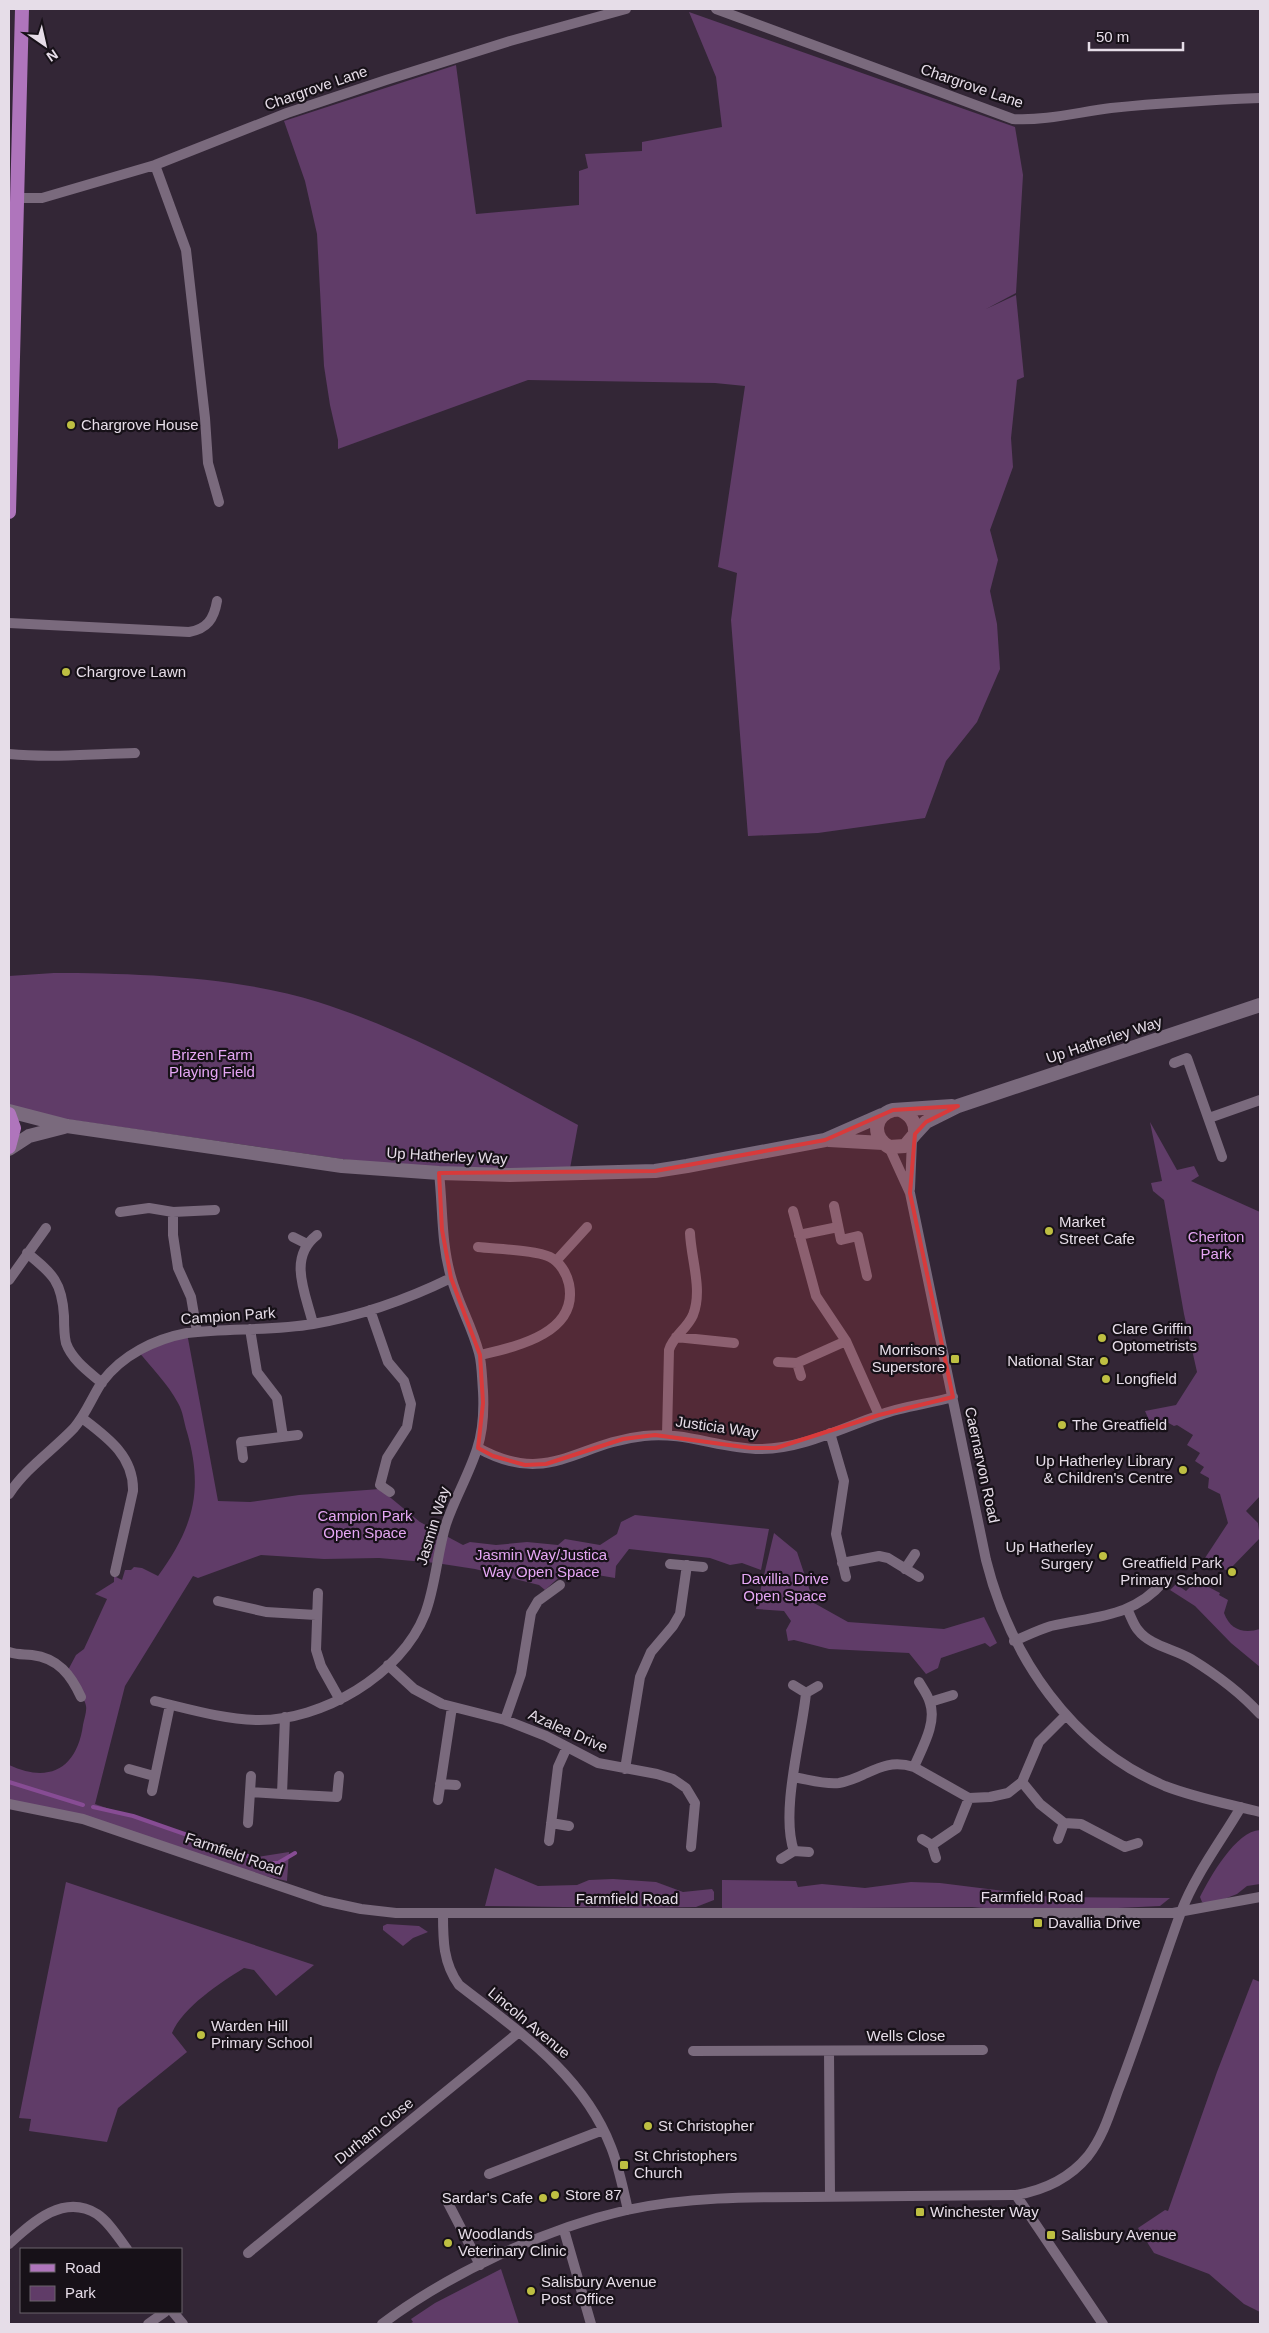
<svg xmlns="http://www.w3.org/2000/svg" width="1269" height="2333" font-family="Arial,sans-serif">
  <style>
    .green { fill: #603c68 }
    .lines { fill: none; stroke-linecap: round; stroke-linejoin: round }
    .stream { stroke: #874c94; stroke-width: 4 }
    .minor { stroke: #7a6a7d; stroke-width: 10 }
    .tertiary { stroke: #7a6a7d; stroke-width: 14 }
    .primary { stroke: #af75bc; stroke-width: 14 }
    .marked { fill: #d83a3b; fill-opacity: 0.2; stroke: #d83a3b; stroke-width: 4; stroke-linejoin: round }
    .poi-dot { fill: #bebf42; stroke: #171118; stroke-width: 2 }
    .labels { text-anchor: middle; stroke-width: 4.5; stroke-linejoin: round; paint-order: stroke }
    .street-label { font-size: 15px; fill: #e6dde8; stroke: #171118 }
    .poi-label { font-size: 15px; fill: #e6dde8; stroke: #171118; text-anchor: start }
    .park-label { font-size: 15px; fill: #e6a7f5; stroke: #171118 }
  </style>
  <rect width="100%" height="100%" fill="#332636"/>
  <path class="green" d="M 689,12 L 1015,127 L 1023,175 L 1016,293 L 986,309 L 1016,295 L 1024,377 L 1017,380 L 1011,438 L 1013,467 L 990,530 L 998,560 L 990,591 L 997,624 L 1000,669 L 977,722 L 946,761 L 925,818 L 818,833 L 748,836 L 731,620 L 737,573 L 718,567 L 745,386 L 715,383 L 528,380 L 338,449 L 338,440 L 330,405 L 324,366 L 317,234 L 305,181 L 284,121 L 456,65 L 476,214 L 579,205 L 579,171 L 588,168 L 585,154 L 642,151 L 642,142 L 722,127 L 716,77 Z
    M 54,973 C 136,973 240,977 318,1002 C 410,1031 493,1079 578,1125 L 569,1174 L 439,1173 L 9,1111 L 9,976 Z
    M 1150,1122 L 1177,1170 L 1194,1166 L 1199,1176 L 1191,1181 L 1260,1212 L 1260,1496 L 1246,1511 L 1258,1523 L 1260,1538 L 1228,1571 L 1207,1561 L 1205,1558 L 1228,1523 L 1220,1494 L 1208,1488 L 1209,1478 L 1200,1473 L 1204,1467 L 1195,1461 L 1200,1453 L 1187,1445 L 1193,1435 L 1177,1425 L 1174,1426 L 1165,1421 L 1152,1427 L 1145,1411 L 1176,1405 L 1197,1372 L 1184,1314 L 1164,1200 L 1153,1191 L 1151,1183 L 1162,1181 Z
    M 187,1333 L 218,1501 L 250,1502 L 299,1495 L 380,1489 L 420,1522 L 463,1545 L 470,1542 L 496,1545 L 527,1542 L 558,1545 L 565,1539 L 600,1545 L 617,1534 L 621,1522 L 635,1515 L 769,1529 L 761,1570 L 742,1563 L 730,1565 L 710,1558 L 629,1549 L 616,1566 L 615,1578 L 574,1571 L 565,1572 L 545,1590 L 539,1585 L 475,1569 L 436,1563 L 379,1558 L 324,1559 L 261,1555 L 198,1578 L 193,1576 L 125,1686 L 95,1804 L 251,1858 L 289,1852 L 287,1881 L 235,1869 L 173,1847 L 9,1804 L 9,1765 C 50,1784 77,1768 83,1725 C 84,1719 87,1712 86,1706 C 86,1700 71,1679 67,1672 L 76,1655 L 84,1649 L 107,1599 L 95,1594 L 114,1582 L 114,1576 L 122,1580 L 125,1570 L 131,1570 L 134,1567 L 142,1568 L 158,1576 C 193,1528 204,1491 187,1432 C 184,1423 183,1411 178,1403 C 168,1384 151,1367 138,1351 Z
    M 774,1533 L 797,1552 L 814,1603 L 848,1622 L 944,1629 L 984,1617 L 997,1643 L 990,1647 L 985,1643 L 941,1658 L 938,1668 L 926,1674 L 909,1653 L 829,1649 L 794,1640 L 788,1641 L 786,1630 L 791,1621 L 784,1611 L 756,1609 Z
    M 1199,1582 L 1220,1593 L 1219,1595 L 1228,1600 L 1224,1613 C 1230,1630 1244,1634 1260,1629 L 1260,1667 L 1231,1643 L 1195,1606 L 1170,1590 L 1176,1584 L 1186,1591 L 1191,1586 L 1197,1586 Z
    M 1260,1830 L 1260,1884 L 1247,1886 L 1237,1894 L 1209,1905 L 1202,1902 L 1200,1897 C 1210,1877 1236,1831 1260,1830 Z
    M 495,1868 L 538,1886 L 577,1885 L 589,1880 L 613,1879 L 656,1882 L 683,1892 L 712,1889 L 714,1892 L 714,1900 L 696,1907 L 639,1908 L 485,1906 Z
    M 722,1880 L 796,1881 L 798,1887 L 822,1884 L 865,1888 L 911,1882 L 940,1883 L 1051,1897 L 1170,1898 L 1160,1906 L 1118,1908 L 1007,1910 L 972,1907 L 722,1909 Z
    M 66,1882 L 314,1965 L 276,1996 L 254,1970 L 244,1968 C 220,1983 183,2007 172,2033 L 187,2052 L 118,2108 L 107,2142 L 29,2131 L 31,2119 L 19,2118 Z
    M 387,1924 L 419,1926 L 428,1932 L 413,1938 L 403,1946 L 383,1930 L 383,1926 Z
    M 1253,1979 L 1260,1982 L 1260,2312 L 1244,2304 L 1209,2274 L 1154,2253 L 1138,2228 L 1165,2210 L 1168,2211 L 1217,2072 Z
    M 501,2269 L 519,2324 L 409,2324 L 413,2322 L 411,2319 L 435,2303 Z"/>
  <g class="lines">
    <path class="stream" d="M 9,1782 L 83,1805
      M 93,1807 L 133,1816 L 268,1863 L 278,1863 L 295,1853"/>
    <path class="minor" d="M 716,9 L 1013,119 C 1045,121 1079,112 1111,108 C 1161,103 1210,100 1260,98
      M 155,165 L 186,250 L 205,418 L 208,463 L 219,502
      M 18,198 L 42,198 L 155,165 L 287,113 L 386,80 L 510,41 L 626,9
      M 9,623 L 189,632 C 207,629 214,619 217,601
      M 9,754 C 51,758 93,754 135,753
      M 1174,1063 L 1187,1058 L 1222,1157
      M 1209,1118 L 1260,1100
      M 889,1147 L 910,1193 L 986,1560 C 1010,1656 1071,1747 1165,1786 C 1196,1798 1229,1804 1260,1812
      M 910,1189 L 912,1140
      M 834,1206 L 841,1240 L 858,1236 L 867,1276
      M 793,1211 L 816,1296 L 846,1341 L 879,1415
      M 120,1212 L 149,1208 L 173,1212 L 215,1210
      M 173,1212 L 173,1235 L 178,1268 L 191,1297 L 197,1332
      M 799,1235 L 838,1227
      M 293,1237 L 307,1244
      M 478,1247 C 495,1249 537,1250 550,1257 C 560,1262 567,1274 569,1284 C 579,1334 514,1347 480,1355
      M 27,1253 C 53,1274 62,1282 64,1316 C 64,1325 64,1335 66,1343 C 72,1360 89,1372 102,1383
      M 556,1261 L 587,1227
      M 9,1280 L 46,1228
      M 370,1310 L 388,1362 L 404,1381 L 411,1404 L 407,1427 L 387,1458 L 380,1485 L 390,1492
      M 313,1324 C 306,1294 287,1258 317,1235
      M 250,1329 L 257,1372 L 277,1398 L 283,1437
      M 676,1337 L 734,1343
      M 778,1362 L 797,1363 L 846,1341
      M 797,1363 L 801,1376
      M 82,1418 C 107,1437 134,1456 133,1491 L 115,1572
      M 830,1433 L 844,1481 L 836,1534 L 846,1577
      M 667,1435 L 669,1350 C 673,1336 687,1329 693,1315 C 703,1290 691,1259 690,1233
      M 478,1448 C 549,1487 576,1443 644,1436 C 684,1431 721,1449 760,1449 C 801,1449 842,1428 880,1415 C 903,1406 929,1404 953,1397
      M 243,1458 L 241,1442 L 298,1435
      M 9,1494 C 26,1468 52,1451 74,1428 C 86,1414 92,1397 102,1382 C 122,1355 155,1339 187,1333 C 229,1328 272,1331 313,1324 C 360,1316 408,1299 451,1278
      M 842,1563 L 879,1556 L 888,1558 L 919,1577
      M 670,1564 L 703,1567
      M 905,1569 L 915,1554
      M 318,1593 L 316,1650 L 321,1666 L 340,1700
      M 218,1601 L 266,1612 L 316,1615
      M 1127,1609 C 1131,1616 1133,1624 1138,1630 C 1150,1646 1175,1649 1191,1659 C 1217,1675 1240,1692 1260,1714
      M 1014,1641 C 1026,1636 1038,1630 1051,1626 C 1094,1616 1133,1618 1164,1581
      M 9,1652 C 17,1655 24,1654 32,1655 C 58,1658 71,1675 81,1697
      M 388,1665 L 414,1689 L 442,1704 L 505,1720 L 546,1736 L 598,1763 L 657,1774 L 673,1779 L 686,1788 L 695,1803 L 691,1847
      M 793,1685 L 806,1693 L 818,1686
      M 155,1701 C 189,1709 222,1719 257,1720 C 322,1721 401,1675 425,1614 C 436,1585 437,1553 446,1524 C 455,1498 469,1474 477,1449 C 483,1431 484,1410 483,1391 C 482,1379 482,1364 479,1353 C 472,1326 458,1303 451,1277 C 441,1243 443,1208 439,1173
      M 930,1702 L 953,1695
      M 285,1717 L 282,1794 L 337,1797 L 339,1776
      M 505,1720 L 521,1674 L 531,1613 L 538,1601 L 560,1585
      M 914,1767 C 922,1748 937,1723 930,1703 C 928,1695 923,1689 919,1682
      M 129,1769 L 154,1776
      M 625,1769 L 640,1677 L 651,1652 L 673,1626 L 680,1614 L 687,1565
      M 793,1777 C 807,1779 825,1785 839,1783 C 868,1778 881,1757 914,1767 L 969,1798 L 990,1797 L 1008,1793 L 1022,1782 L 1039,1742 L 1066,1715
      M 1022,1782 L 1040,1804 L 1064,1823 L 1081,1824 L 1125,1847 L 1138,1843
      M 440,1784 L 456,1785
      M 152,1791 L 170,1705
      M 250,1792 L 251,1776
      M 438,1800 L 452,1707
      M 9,1804 L 83,1819 L 324,1901 L 361,1909 L 396,1913 L 1173,1913 L 1260,1897
      M 248,1823 L 250,1792 L 282,1794
      M 551,1823 L 569,1826
      M 922,1839 L 932,1845 L 936,1858
      M 1058,1839 L 1064,1823
      M 549,1841 L 558,1767 L 567,1747
      M 932,1845 L 957,1828 L 969,1798
      M 794,1851 C 780,1812 802,1735 806,1693
      M 781,1859 L 794,1851 L 809,1852
      M 443,1914 C 443,1940 443,1963 459,1985 C 518,2031 583,2074 611,2147 C 619,2167 623,2189 628,2210
      M 693,2051 L 983,2050
      M 829,2051 L 830,2196
      M 489,2174 L 603,2130
      M 1016,2195 L 1103,2324
      M 447,2201 L 480,2265
      M 564,2230 L 591,2324
      M 9,2244 C 32,2223 63,2193 97,2214 C 109,2222 118,2237 127,2249
      M 248,2253 L 519,2032
      M 173,2312 L 183,2324
      M 148,2324 L 165,2312
      M 382,2324 C 450,2273 544,2229 627,2210 C 687,2197 748,2197 808,2197 C 878,2196 947,2196 1016,2195 C 1045,2190 1069,2179 1088,2156 C 1103,2137 1110,2113 1118,2091 C 1141,2032 1159,1972 1181,1912 C 1195,1875 1221,1841 1241,1807"/>
    <path class="tertiary" d="M 900,1110 C 911,1115 916,1122 915,1134 L 905,1146 L 889,1147 C 872,1137 873,1116 893,1110 L 952,1106
      M 9,1111 L 67,1126 L 342,1166 L 439,1173 L 510,1175 L 655,1171 L 687,1166 L 825,1140 L 882,1115
      M 915,1134 L 926,1122 L 958,1106 L 1260,1005
      M 829,1140 L 883,1143
      M 9,1149 L 29,1136 L 64,1127"/>
    <path class="primary" d="M 9,512 L 22,9
      M 9,1114 L 14,1128 L 9,1147"/>
  </g>
  <path class="marked" d="M 958,1106 L 926,1122 L 915,1134 L 910,1193 L 953,1397 L 879,1415 L 776,1448 L 751,1448 L 655,1435 L 623,1439 L 546,1464 L 525,1465 L 493,1456 L 478,1448 L 483,1403 L 480,1355 L 451,1278 L 442,1230 L 439,1173 L 655,1171 L 825,1140 L 893,1110 Z"/>
  <g class="poi-dot">
    <circle cx="71" cy="425" r="5"/>
    <circle cx="66" cy="672" r="5"/>
    <circle cx="1049" cy="1231" r="5"/>
    <circle cx="1102" cy="1338" r="5"/>
    <rect x="950" y="1354" width="10" height="10" rx="2.5"/>
    <circle cx="1104" cy="1361" r="5"/>
    <circle cx="1106" cy="1379" r="5"/>
    <circle cx="1062" cy="1425" r="5"/>
    <circle cx="1183" cy="1470" r="5"/>
    <circle cx="1103" cy="1556" r="5"/>
    <circle cx="1232" cy="1572" r="5"/>
    <rect x="1033" y="1918" width="10" height="10" rx="2.5"/>
    <circle cx="201" cy="2035" r="5"/>
    <circle cx="648" cy="2126" r="5"/>
    <rect x="619" y="2160" width="10" height="10" rx="2.5"/>
    <circle cx="555" cy="2195" r="5"/>
    <circle cx="543" cy="2198" r="5"/>
    <rect x="915" y="2207" width="10" height="10" rx="2.5"/>
    <rect x="1046" y="2230" width="10" height="10" rx="2.5"/>
    <circle cx="448" cy="2243" r="5"/>
    <circle cx="531" cy="2291" r="5"/>
  </g>
  <g class="labels">
    <g class="street-label">
      <text transform="translate(972 86) rotate(19)" y="5">Chargrove Lane</text>
      <text transform="translate(316 88) rotate(-19)" y="5">Chargrove Lane</text>
      <text transform="translate(1104 1040) rotate(-18)" y="5">Up Hatherley Way</text>
      <text transform="translate(447 1156) rotate(3)" y="5">Up Hatherley Way</text>
      <text transform="translate(228 1316) rotate(-4)" y="5">Campion Park</text>
      <text transform="translate(717 1427) rotate(8)" y="5">Justicia Way</text>
      <text transform="translate(982 1465) rotate(78)" y="5">Caernarvon Road</text>
      <text transform="translate(433 1526) rotate(-73)" y="5">Jasmin Way</text>
      <text transform="translate(568 1731) rotate(24)" y="5">Azalea Drive</text>
      <text transform="translate(234 1854) rotate(19)" y="5">Farmfield Road</text>
      <text x="1032" y="1902">Farmfield Road</text>
      <text x="627" y="1904">Farmfield Road</text>
      <text transform="translate(529 2023) rotate(40)" y="5">Lincoln Avenue</text>
      <text x="906" y="2041">Wells Close</text>
      <text transform="translate(374 2131) rotate(-39)" y="5">Durham Close</text>
    </g>
    <g class="poi-label">
      <text x="81" y="430">Chargrove House</text>
      <text x="76" y="677">Chargrove Lawn</text>
      <text x="1059" y="1227">Market<tspan x="1059" dy="17">Street Cafe</tspan></text>
      <text x="1112" y="1334">Clare Griffin<tspan x="1112" dy="17">Optometrists</tspan></text>
      <text x="945" y="1355" text-anchor="end">Morrisons<tspan x="945" dy="17">Superstore</tspan></text>
      <text x="1094" y="1366" text-anchor="end">National Star</text>
      <text x="1116" y="1384">Longfield</text>
      <text x="1072" y="1430">The Greatfield</text>
      <text x="1173" y="1466" text-anchor="end">Up Hatherley Library<tspan x="1173" dy="17">&amp; Children's Centre</tspan></text>
      <text x="1093" y="1552" text-anchor="end">Up Hatherley<tspan x="1093" dy="17">Surgery</tspan></text>
      <text x="1222" y="1568" text-anchor="end">Greatfield Park<tspan x="1222" dy="17">Primary School</tspan></text>
      <text x="1048" y="1928">Davallia Drive</text>
      <text x="211" y="2031">Warden Hill<tspan x="211" dy="17">Primary School</tspan></text>
      <text x="658" y="2131">St Christopher</text>
      <text x="634" y="2161">St Christophers<tspan x="634" dy="17">Church</tspan></text>
      <text x="565" y="2200">Store 87</text>
      <text x="533" y="2203" text-anchor="end">Sardar's Cafe</text>
      <text x="930" y="2217">Winchester Way</text>
      <text x="458" y="2239">Woodlands<tspan x="458" dy="17">Veterinary Clinic</tspan></text>
      <text x="1061" y="2240">Salisbury Avenue</text>
      <text x="541" y="2287">Salisbury Avenue<tspan x="541" dy="17">Post Office</tspan></text>
    </g>
    <g class="park-label">
      <text x="212" y="1060">Brizen Farm<tspan x="212" dy="17">Playing Field</tspan></text>
      <text x="1216" y="1242">Cheriton<tspan x="1216" dy="17">Park</tspan></text>
      <text x="365" y="1521">Campion Park<tspan x="365" dy="17">Open Space</tspan></text>
      <text x="541" y="1560">Jasmin Way/Justica<tspan x="541" dy="17">Way Open Space</tspan></text>
      <text x="785" y="1584">Davillia Drive<tspan x="785" dy="17">Open Space</tspan></text>
    </g>
  </g>
  <rect width="1269" height="2333" fill="none" stroke="#e6dde8" stroke-width="20"/>
  <rect x="20" y="2248" width="162" height="65" fill="#171118" stroke="#6a636b"/>
  <rect x="30" y="2264" width="25" height="8" fill="#af75bc" stroke="#6a636b"/>
  <text x="65" y="2273" font-size="15" fill="#e6dde8">Road</text>
  <rect x="30" y="2286" width="25" height="15" fill="#603c68" stroke="#6a636b"/>
  <text x="65" y="2298" font-size="15" fill="#e6dde8">Park</text>
  <g transform="translate(45 45) rotate(146)" stroke="#171118" stroke-width="4" paint-order="stroke">
  <path d="M0-4L9 19L0 12L-9 19Z" fill="#e6dde8"/>
  <text y="-8" font-size="14" font-weight="bold" text-anchor="middle" fill="#e6dde8">N</text>
  </g>
  <path d="M1089 42v8h94v-8" fill="none" stroke="#e6dde8" stroke-width="2.5"/>
  <text x="1096" y="42" font-size="15" fill="#e6dde8" stroke="#171118" stroke-width="4" paint-order="stroke">50 m</text>
</svg>
